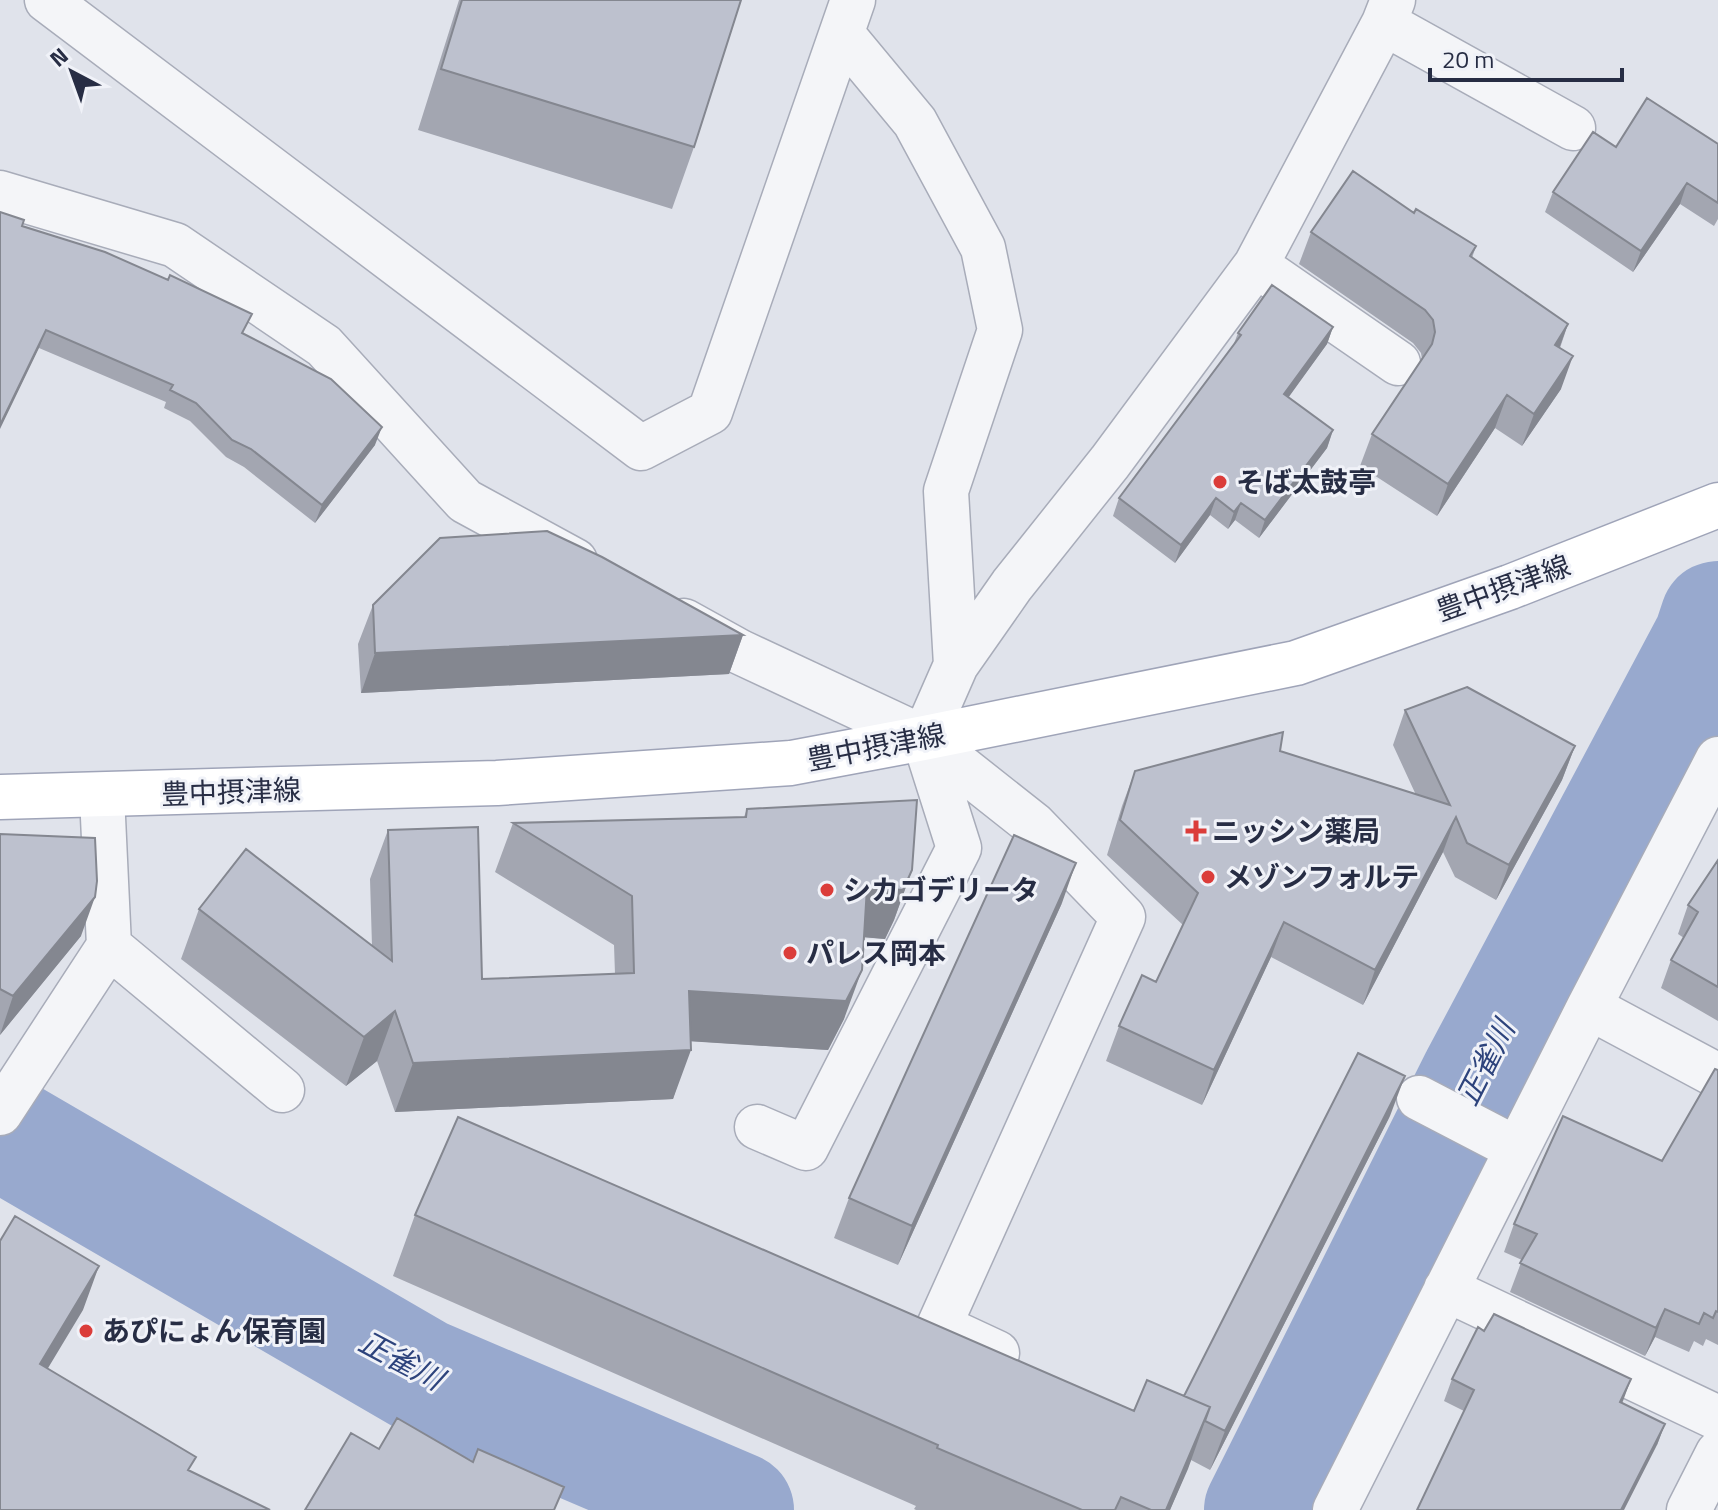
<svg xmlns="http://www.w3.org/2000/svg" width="1718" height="1510" font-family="'Titillium Web','Noto Sans JP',sans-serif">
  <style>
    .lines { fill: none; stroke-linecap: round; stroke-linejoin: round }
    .river { stroke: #98a9ce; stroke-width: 116 }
    .minor-casing { stroke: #a8acb9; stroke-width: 47 }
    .major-casing { stroke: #9fa4b8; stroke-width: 47 }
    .minor { stroke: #f4f5f8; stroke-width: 44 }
    .major { stroke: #fff; stroke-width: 44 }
    .wall { fill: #a3a6b1 }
    .shaded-wall { fill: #848790 }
    .building { fill: #bdc1ce; stroke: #848790; stroke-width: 2 }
    .poi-dot { fill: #db3d3a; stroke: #f0f2f8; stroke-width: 3 }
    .labels { text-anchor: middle; stroke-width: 6; stroke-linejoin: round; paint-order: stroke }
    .poi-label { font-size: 28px; font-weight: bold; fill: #272d44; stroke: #f0f2f8; text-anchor: start }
    .street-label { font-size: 28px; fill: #272d44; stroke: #f0f2f8 }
    .water-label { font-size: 30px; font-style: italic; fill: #2d437c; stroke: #f0f2f8 }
  </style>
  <rect width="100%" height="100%" fill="#e0e3eb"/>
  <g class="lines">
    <path class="river" d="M 0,1131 L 420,1375 L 736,1510
      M 1262,1510 L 1478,1078 L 1711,640 L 1718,619"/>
    <g class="minor-casing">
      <path id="minor" d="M 47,0 L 641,448 L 710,412 L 853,0
        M 1384,23 L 1573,128
        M 842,34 L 915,122 L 983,248 L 1000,330 L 946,491 L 956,665
        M 0,193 L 175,245 L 324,346 L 465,501 L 575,561
        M 1256,265 L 1398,363
        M 684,621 L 740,652 L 924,738 L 1034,825 L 1123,917 L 939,1326 L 997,1353
        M 109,946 L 282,1090
        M 1589,1007 L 1718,1076
        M 1419,1098 L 1517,1149
        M 0,1113 L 109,946 L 102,796
        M 757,1127 L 806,1148 L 959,848 L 924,738 L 956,665 L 1012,585 L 1110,462 L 1256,265 L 1384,23 L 1393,0
        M 1446,1289 L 1718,1418
        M 1335,1510 L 1589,1007 L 1718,759
        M 1689,1510 L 1718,1453"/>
    </g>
    <g class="major-casing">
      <path id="major" d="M 0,797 L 497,783 L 791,763 L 924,738 L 1296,663 L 1510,587 L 1718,505"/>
    </g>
    <use href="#minor" class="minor"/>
    <use href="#major" class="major"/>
  </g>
  <path class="wall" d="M 459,0 L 741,0 L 694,147 L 672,209 L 418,130 Z
    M 1718,144 L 1718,219 L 1714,226 L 1680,204 L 1633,272 L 1545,212 L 1553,192 Z
    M 1414,213 L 1476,246 L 1472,258 L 1568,324 L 1560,348 L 1561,389 L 1522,446 L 1495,428 L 1437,516 L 1360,466 L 1372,434 L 1422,359 L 1421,353 L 1413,343 L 1299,264 L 1311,232 Z
    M 22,226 L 244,334 L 375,445 L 315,523 L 244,467 L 226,457 L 190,421 L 164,408 L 166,402 L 39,348 Z
    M 1333,327 L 1327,344 L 1288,397 L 1333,430 L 1327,448 L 1259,538 L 1235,520 L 1228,529 L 1210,515 L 1175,563 L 1113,516 L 1119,498 L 1233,346 L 1238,333 Z
    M 373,605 L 743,635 L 729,674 L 361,693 L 358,644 Z
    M 1405,710 L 1575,746 L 1562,780 L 1496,900 L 1455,877 L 1443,852 L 1363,1005 L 1271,957 L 1202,1105 L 1106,1061 L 1119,1026 L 1156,982 L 1183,925 L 1107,855 L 1122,806 L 1135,771 L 1280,751 L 1416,795 L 1393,745 Z
    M 747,809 L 912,870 L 894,920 L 885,939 L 864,937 L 844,1019 L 828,1050 L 691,1041 L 673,1099 L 395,1112 L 377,1061 L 346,1086 L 181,959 L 199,909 L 372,946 L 370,879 L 388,830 L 482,979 L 615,974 L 614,945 L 495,872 L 513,823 L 744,817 Z
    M 0,834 L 81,936 L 0,1035 Z
    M 1718,860 L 1718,1021 L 1661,988 L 1671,960 L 1684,938 L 1678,934 L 1688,905 Z
    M 1062,903 L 898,1265 L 834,1238 L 849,1198 Z
    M 1718,1070 L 1718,1345 L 1706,1339 L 1703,1346 L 1694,1341 L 1689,1352 L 1655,1337 L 1645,1356 L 1510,1292 L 1522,1260 L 1504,1252 L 1514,1224 L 1662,1161 Z
    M 1390,1116 L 1210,1470 L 1191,1460 L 1170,1510 L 916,1510 L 914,1509 L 916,1506 L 393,1276 L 415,1215 L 1134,1411 L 1184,1396 Z
    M 1452,1379 L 1622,1403 L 1665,1424 L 1657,1445 L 1464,1411 L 1444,1401 Z"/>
  <path class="shaded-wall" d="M 1687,183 L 1680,204 L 1633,272 L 1641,251 Z
    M 1568,324 L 1556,357 L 1555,345 Z
    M 1333,327 L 1327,344 L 1278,412 L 1284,394 Z
    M 46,330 L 39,348 L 0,429 L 0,425 Z
    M 1573,356 L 1561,389 L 1522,446 L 1534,414 Z
    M 1507,395 L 1495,428 L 1437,516 L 1448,484 Z
    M 382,427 L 375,445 L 315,523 L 322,505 Z
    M 1333,430 L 1327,448 L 1259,538 L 1265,520 Z
    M 1216,498 L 1210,515 L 1175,563 L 1181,545 Z
    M 1241,503 L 1235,520 L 1228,529 L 1234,512 Z
    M 743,635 L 729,674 L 361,693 L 375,653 Z
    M 1575,746 L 1562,780 L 1496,900 L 1509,865 Z
    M 1456,817 L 1443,852 L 1363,1005 L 1375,970 Z
    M 1076,863 L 1062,903 L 898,1265 L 912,1226 Z
    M 912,870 L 894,920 L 885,939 L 849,936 L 867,887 Z
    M 95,897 L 81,936 L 0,1035 L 13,996 Z
    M 1284,922 L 1271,957 L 1202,1105 L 1214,1070 Z
    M 862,970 L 844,1019 L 828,1050 L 671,1040 L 689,991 Z
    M 395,1011 L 377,1061 L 346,1086 L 364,1037 Z
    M 691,1050 L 673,1099 L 395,1112 L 413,1063 Z
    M 1405,1076 L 1390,1116 L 1210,1470 L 1225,1431 Z
    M 99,1266 L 83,1310 L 24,1408 L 40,1364 Z
    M 1665,1309 L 1655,1337 L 1645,1356 L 1656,1328 Z
    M 1631,1379 L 1623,1401 L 1612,1423 L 1620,1402 Z
    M 1210,1407 L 1188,1469 L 1170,1510 L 1166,1510 Z
    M 1665,1424 L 1657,1445 L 1624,1510 L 1621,1510 Z"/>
  <path class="building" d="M 462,0 L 741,0 L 694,147 L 441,69 Z
    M 1647,98 L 1718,144 L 1718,203 L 1687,183 L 1641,251 L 1553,192 L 1593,132 L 1616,147 Z
    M 1353,171 L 1414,213 L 1416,209 L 1476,246 L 1470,256 L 1568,324 L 1555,345 L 1573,356 L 1534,414 L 1507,395 L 1448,484 L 1372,434 L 1432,344 L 1435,332 L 1433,320 L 1425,310 L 1311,232 Z
    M 0,212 L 24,220 L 22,226 L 105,252 L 168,280 L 170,275 L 252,314 L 242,333 L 331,379 L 382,427 L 322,505 L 251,449 L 232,440 L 196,403 L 170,390 L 173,385 L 46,330 L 0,425 Z
    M 1272,285 L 1333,327 L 1284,394 L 1333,430 L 1265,520 L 1241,503 L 1234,512 L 1216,498 L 1181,545 L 1119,498 L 1241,335 L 1238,333 Z
    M 547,531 L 602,557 L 743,635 L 375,653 L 373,605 L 440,538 Z
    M 1467,687 L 1575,746 L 1509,865 L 1467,843 L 1456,817 L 1375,970 L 1284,922 L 1214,1070 L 1119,1026 L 1142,975 L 1156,982 L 1198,893 L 1120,820 L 1135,771 L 1283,732 L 1280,751 L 1450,805 L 1405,710 Z
    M 917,800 L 912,870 L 903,890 L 867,887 L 862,970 L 846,1001 L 689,991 L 691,1050 L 413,1063 L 395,1011 L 364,1037 L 199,909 L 246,849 L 392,961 L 388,830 L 478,827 L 482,979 L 634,973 L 632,896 L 513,823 L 746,817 L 747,809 Z
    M 0,834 L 95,838 L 97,881 L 95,897 L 13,996 L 0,989 Z
    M 1014,835 L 1076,863 L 912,1226 L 849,1198 Z
    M 1718,860 L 1718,987 L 1671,960 L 1698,912 L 1688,905 Z
    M 1358,1053 L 1405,1076 L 1225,1431 L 1205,1421 L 1210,1407 L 1184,1396 Z
    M 1715,1069 L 1718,1070 L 1718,1312 L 1716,1311 L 1713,1318 L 1704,1313 L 1699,1324 L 1665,1309 L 1656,1328 L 1520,1263 L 1537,1234 L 1514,1224 L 1563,1116 L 1662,1161 Z
    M 458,1117 L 1134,1411 L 1147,1380 L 1210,1407 L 1166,1510 L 1151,1510 L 1121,1497 L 1115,1510 L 1082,1510 L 937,1448 L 938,1445 L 415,1215 Z
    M 15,1216 L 99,1266 L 40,1364 L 196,1457 L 188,1470 L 270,1510 L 0,1510 L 0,1241 Z
    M 1494,1314 L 1631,1379 L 1620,1402 L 1665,1424 L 1621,1510 L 1417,1510 L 1474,1390 L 1452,1379 L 1478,1327 L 1484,1331 Z
    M 397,1418 L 473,1462 L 478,1449 L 564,1487 L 554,1510 L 305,1510 L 351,1433 L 379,1449 Z"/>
  <g class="poi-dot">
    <circle cx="1220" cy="482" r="8"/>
    <path d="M1192 819h8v8h8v8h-8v8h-8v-8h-8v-8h8z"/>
    <circle cx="1208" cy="877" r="8"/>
    <circle cx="827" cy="890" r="8"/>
    <circle cx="790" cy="953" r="8"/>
    <circle cx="86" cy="1331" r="8"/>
  </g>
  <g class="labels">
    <g class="poi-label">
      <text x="1236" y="492">そば太鼓亭</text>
      <text x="1212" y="841">ニッシン薬局</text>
      <text x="1224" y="887">メゾンフォルテ</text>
      <text x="843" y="900">シカゴデリータ</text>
      <text x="806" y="963">パレス岡本</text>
      <text x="102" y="1341">あぴにょん保育園</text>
    </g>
    <g class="street-label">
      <text transform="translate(1503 588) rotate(-20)" y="10">豊中摂津線</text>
      <text transform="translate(876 747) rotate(-11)" y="10">豊中摂津線</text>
      <text transform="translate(231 792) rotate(-2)" y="10">豊中摂津線</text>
    </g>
    <g class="water-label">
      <text transform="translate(1486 1063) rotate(-63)" y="10">正雀川</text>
      <text transform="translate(401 1361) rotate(28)" y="10">正雀川</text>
    </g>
  </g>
  <g transform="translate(72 72) rotate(319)" stroke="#f0f2f8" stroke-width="6" paint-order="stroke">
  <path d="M0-6L14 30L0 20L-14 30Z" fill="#272d44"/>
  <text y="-12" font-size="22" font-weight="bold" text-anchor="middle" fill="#272d44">N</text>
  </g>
  <path d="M1430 68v12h192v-12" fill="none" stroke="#272d44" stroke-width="4"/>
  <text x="1442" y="68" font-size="24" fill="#272d44" stroke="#f0f2f8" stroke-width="6" paint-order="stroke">20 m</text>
</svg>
